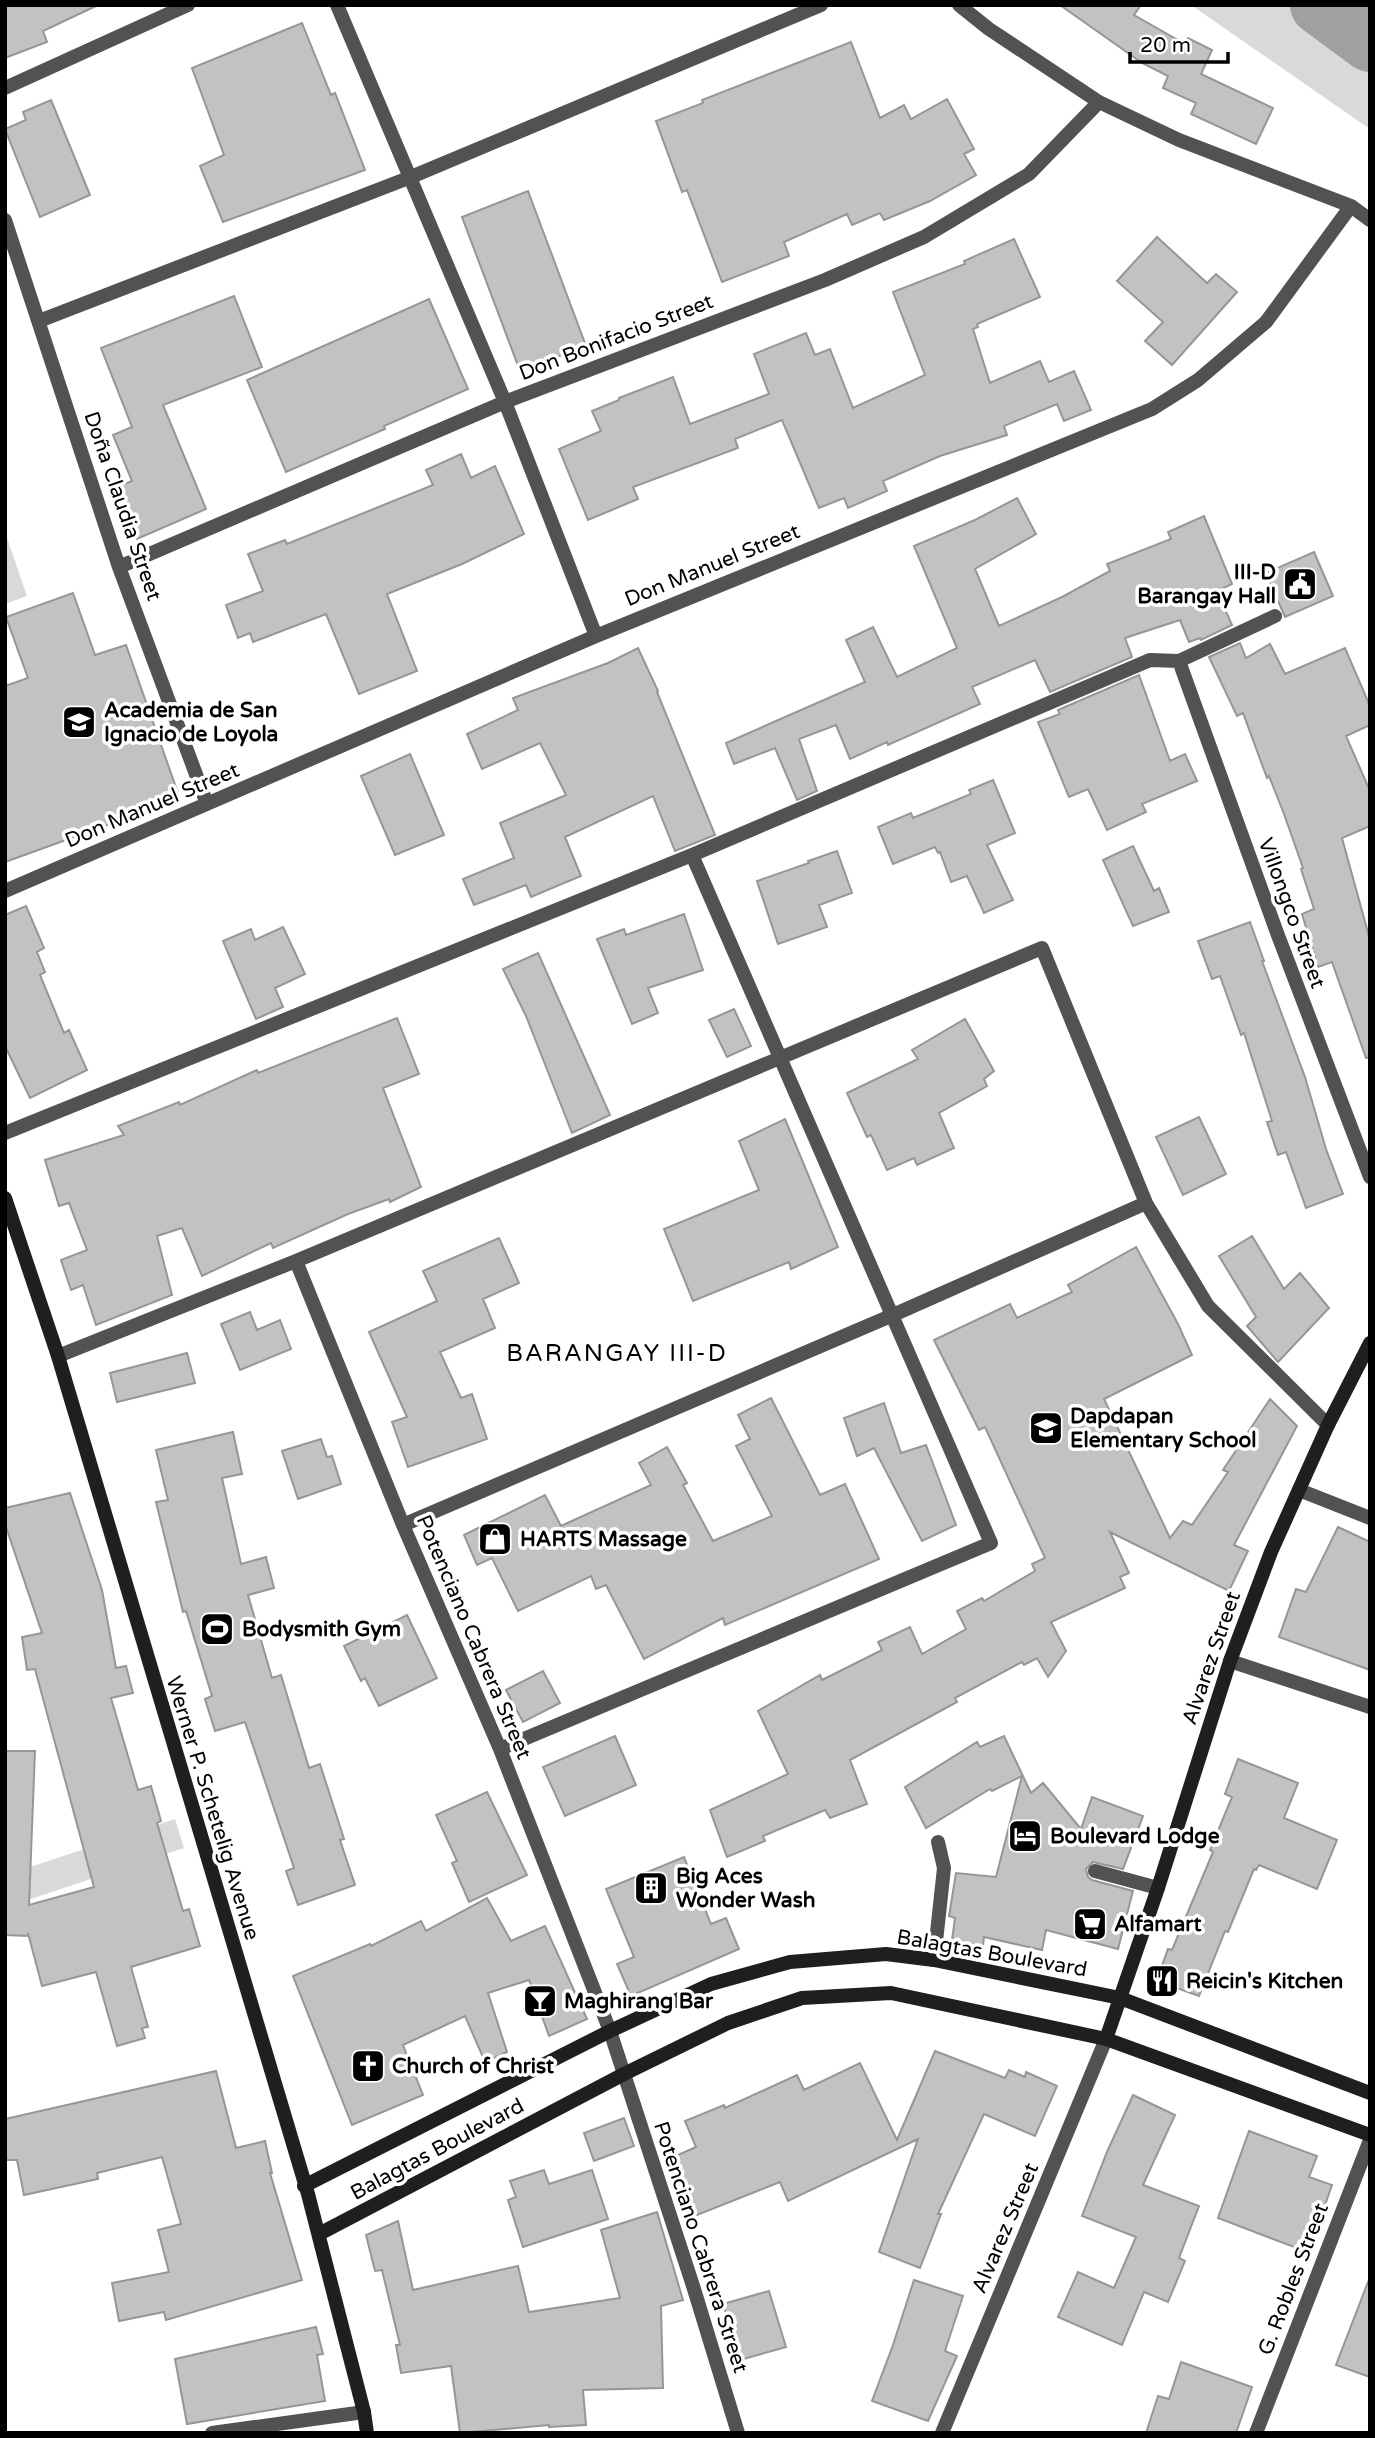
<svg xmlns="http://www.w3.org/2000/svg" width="1375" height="2438" font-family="'Varela Round',sans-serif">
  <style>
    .green { fill: #d9d9d9 }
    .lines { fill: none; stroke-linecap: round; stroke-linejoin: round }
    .river { stroke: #a0a0a0; stroke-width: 60 }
    .building { fill: #c2c2c2; stroke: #969696; stroke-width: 2 }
    .lane { stroke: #525252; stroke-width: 14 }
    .street { stroke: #525252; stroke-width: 14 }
    .secondary { stroke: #1f1f1f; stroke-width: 14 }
    .labels { text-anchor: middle; stroke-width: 7; stroke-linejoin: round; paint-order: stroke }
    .street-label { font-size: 21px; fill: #000; stroke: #fff }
    .poi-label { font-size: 21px; font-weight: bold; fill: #000; stroke: #fff; text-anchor: start }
    .quarter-label { font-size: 24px; letter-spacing: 2px; fill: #000; stroke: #fff }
  </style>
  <rect width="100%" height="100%" fill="#fff"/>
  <path class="green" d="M 1191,5 L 1370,5 L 1370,128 L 1367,127 Z
    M 5,532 L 27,596 L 5,604 Z
    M 175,1819 L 184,1848 L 16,1904 L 18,1871 Z"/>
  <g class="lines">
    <path class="river" d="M 1320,5 L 1370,42"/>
  </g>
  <path class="building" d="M 5,5 L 98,5 L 43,31 L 47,42 L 5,58 Z
    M 1060,5 L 1141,5 L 1134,15 L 1185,44 L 1188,38 L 1212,50 L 1201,74 L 1273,108 L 1256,144 L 1191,114 L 1196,103 L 1163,88 L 1168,76 L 1142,63 Z
    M 302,23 L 331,95 L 335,93 L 365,170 L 223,222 L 200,166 L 224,155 L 192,68 Z
    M 851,42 L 880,118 L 904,105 L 911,119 L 947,99 L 974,149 L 964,154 L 976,175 L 930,201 L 884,220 L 880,213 L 852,225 L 847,214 L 784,242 L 789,256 L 722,282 L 687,190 L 682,192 L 656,121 L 703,103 L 702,100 Z
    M 51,100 L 90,195 L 40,217 L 5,129 L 26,120 L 23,112 Z
    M 528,191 L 586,346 L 520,371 L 462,217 Z
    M 1157,237 L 1207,283 L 1216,274 L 1237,292 L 1172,365 L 1145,341 L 1163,322 L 1117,281 Z
    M 1014,239 L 1040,297 L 977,324 L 978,327 L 973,329 L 990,383 L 1040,361 L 1049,382 L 1074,371 L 1091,410 L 1064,421 L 1057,404 L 1004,426 L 1007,435 L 940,456 L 883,481 L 887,491 L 848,508 L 844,498 L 819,508 L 782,420 L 735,439 L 738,448 L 633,487 L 638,499 L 588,520 L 559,449 L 601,431 L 592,411 L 619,400 L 619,398 L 673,377 L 690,424 L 769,394 L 754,354 L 806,333 L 815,355 L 830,349 L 853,408 L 925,375 L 893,292 L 965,264 L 964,261 Z
    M 234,296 L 262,367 L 163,405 L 206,509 L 137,539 L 115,488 L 132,481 L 113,435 L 132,427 L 101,348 Z
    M 429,299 L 468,389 L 384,426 L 385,429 L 286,472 L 247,380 Z
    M 461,454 L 471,478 L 495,466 L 524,534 L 462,564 L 387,594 L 417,671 L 359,694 L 326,614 L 253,642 L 250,633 L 238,638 L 226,605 L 263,591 L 248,554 L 285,540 L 287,544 L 433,485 L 426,470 Z
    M 1017,498 L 1036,534 L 975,569 L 999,626 L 1062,597 L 1110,571 L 1107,564 L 1171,539 L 1168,532 L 1204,516 L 1232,584 L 1217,591 L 1232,625 L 1201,640 L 1200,638 L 1189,642 L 1180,620 L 1125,638 L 1132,657 L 1050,692 L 1035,660 L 972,687 L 980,704 L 888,745 L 887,742 L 850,759 L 836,725 L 799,739 L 817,791 L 797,800 L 775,748 L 734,764 L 726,743 L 865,682 L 846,640 L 873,627 L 897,677 L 957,648 L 914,546 L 975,520 Z
    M 1314,552 L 1333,596 L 1285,617 L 1266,573 Z
    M 73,593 L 95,655 L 126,645 L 180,799 L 5,862 L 5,686 L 28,678 L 6,617 Z
    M 1240,643 L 1246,658 L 1270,644 L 1285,674 L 1345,648 L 1370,706 L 1370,725 L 1346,736 L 1370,791 L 1370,826 L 1342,838 L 1370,940 L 1370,1057 L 1366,1058 L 1332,962 L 1318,967 L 1302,914 L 1314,909 L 1301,869 L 1303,868 L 1284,814 L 1269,776 L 1267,778 L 1243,713 L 1237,716 L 1209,657 Z
    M 638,648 L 658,691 L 657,692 L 715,835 L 675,851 L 653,796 L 565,837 L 581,876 L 531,897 L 526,885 L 474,905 L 463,879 L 514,858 L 500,823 L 566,795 L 540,743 L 482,769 L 467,734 L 518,710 L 513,698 L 608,663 Z
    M 1139,675 L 1170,761 L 1185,754 L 1197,781 L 1142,804 L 1146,812 L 1107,830 L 1088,789 L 1069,797 L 1038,722 L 1060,714 L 1058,710 Z
    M 410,754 L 444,835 L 395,855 L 361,776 Z
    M 993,780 L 1015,833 L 987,845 L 1013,900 L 984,913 L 967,876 L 951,882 L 940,852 L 938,853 L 935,847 L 893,864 L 878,827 L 911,813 L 913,818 L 971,794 L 969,790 Z
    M 1133,846 L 1154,891 L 1159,888 L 1169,912 L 1133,926 L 1103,860 Z
    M 837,851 L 852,893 L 819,905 L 827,927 L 778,944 L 757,881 L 809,863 L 808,861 Z
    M 26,906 L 44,948 L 37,952 L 45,972 L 40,975 L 64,1033 L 69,1030 L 87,1070 L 30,1098 L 5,1046 L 5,915 Z
    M 684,914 L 703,970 L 648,988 L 658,1013 L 632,1024 L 597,939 L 624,929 L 626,935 Z
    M 1250,922 L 1264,961 L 1262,961 L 1305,1077 L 1326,1149 L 1343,1194 L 1306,1208 L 1286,1152 L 1278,1155 L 1267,1122 L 1272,1121 L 1244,1033 L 1241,1035 L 1220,976 L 1212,979 L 1198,941 Z
    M 283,927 L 305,974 L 275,988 L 283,1007 L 256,1019 L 223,941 L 251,929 L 255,940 Z
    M 538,953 L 610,1115 L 572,1133 L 526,1016 L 503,969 Z
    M 734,1009 L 751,1046 L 727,1057 L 709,1020 Z
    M 397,1018 L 419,1074 L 383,1088 L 421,1187 L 390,1202 L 389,1199 L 348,1214 L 273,1248 L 271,1243 L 202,1276 L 182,1228 L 157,1236 L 172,1295 L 96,1325 L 83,1285 L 71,1290 L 61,1260 L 87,1250 L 69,1203 L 59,1206 L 45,1160 L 124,1135 L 118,1126 L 179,1102 L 180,1105 L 257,1070 L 258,1073 Z
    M 965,1019 L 994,1071 L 984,1079 L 987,1086 L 939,1113 L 954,1148 L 917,1165 L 914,1158 L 887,1170 L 871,1135 L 867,1137 L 847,1093 L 918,1059 L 912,1050 Z
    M 1199,1117 L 1226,1174 L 1183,1195 L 1156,1137 Z
    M 785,1119 L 838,1247 L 791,1269 L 789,1262 L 693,1301 L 664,1229 L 759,1190 L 739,1141 Z
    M 1252,1236 L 1284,1289 L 1300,1273 L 1329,1308 L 1278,1362 L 1247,1326 L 1256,1317 L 1219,1256 Z
    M 499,1238 L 519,1283 L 483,1299 L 495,1328 L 440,1352 L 461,1398 L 472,1394 L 487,1439 L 408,1467 L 392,1422 L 407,1417 L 369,1332 L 437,1301 L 423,1271 Z
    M 1136,1247 L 1178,1324 L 1192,1355 L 1104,1399 L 1170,1538 L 1183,1521 L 1192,1525 L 1228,1472 L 1223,1470 L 1270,1399 L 1297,1426 L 1234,1545 L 1248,1551 L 1229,1591 L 1110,1532 L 1129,1573 L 1120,1577 L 1125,1588 L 1051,1622 L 1066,1651 L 1048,1677 L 1037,1658 L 1024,1665 L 1022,1662 L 955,1698 L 957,1702 L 850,1760 L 867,1804 L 830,1818 L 825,1810 L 763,1836 L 765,1841 L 727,1857 L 710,1810 L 788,1774 L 758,1711 L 820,1675 L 822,1680 L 882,1650 L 878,1642 L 910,1627 L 922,1654 L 966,1629 L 957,1611 L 982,1598 L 984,1601 L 1035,1571 L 1032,1564 L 1045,1558 L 985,1427 L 979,1430 L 934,1340 L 1010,1304 L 1017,1318 L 1072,1292 L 1068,1285 Z
    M 250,1312 L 257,1330 L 280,1320 L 291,1349 L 240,1370 L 221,1324 Z
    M 187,1353 L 195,1383 L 117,1402 L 110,1373 Z
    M 771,1398 L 820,1495 L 845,1484 L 879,1559 L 725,1625 L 723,1618 L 644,1659 L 606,1585 L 596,1589 L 591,1576 L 518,1611 L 492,1558 L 477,1565 L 464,1535 L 545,1495 L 561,1526 L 651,1485 L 639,1463 L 667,1447 L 687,1483 L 683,1485 L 713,1541 L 772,1516 L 736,1446 L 750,1439 L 738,1415 Z
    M 884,1403 L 901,1453 L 926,1445 L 956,1525 L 922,1541 L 874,1448 L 857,1456 L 844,1418 Z
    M 233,1432 L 242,1474 L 222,1478 L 241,1564 L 266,1557 L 274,1588 L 248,1595 L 272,1678 L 281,1675 L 309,1768 L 320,1764 L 344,1839 L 340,1840 L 355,1885 L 298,1905 L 286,1871 L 294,1868 L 245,1722 L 215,1731 L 205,1699 L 212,1696 L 186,1611 L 183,1612 L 156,1502 L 168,1500 L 156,1450 Z
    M 321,1439 L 327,1457 L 332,1456 L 341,1484 L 298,1499 L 282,1451 Z
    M 70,1493 L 102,1590 L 116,1668 L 126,1666 L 133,1693 L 111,1698 L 138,1790 L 151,1786 L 161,1821 L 157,1823 L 183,1911 L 189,1909 L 200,1946 L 131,1967 L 148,2027 L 142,2028 L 145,2038 L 117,2046 L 96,1972 L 42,1986 L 28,1933 L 28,1936 L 5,1935 L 5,1751 L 35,1751 L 29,1905 L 94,1887 L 35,1669 L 27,1670 L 22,1637 L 42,1633 L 5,1524 L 5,1508 Z
    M 1338,1527 L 1370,1542 L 1370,1670 L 1279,1637 L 1296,1589 L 1306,1592 Z
    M 407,1615 L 437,1678 L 379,1706 L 365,1678 L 361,1681 L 344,1646 Z
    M 543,1671 L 560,1703 L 523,1722 L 506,1690 Z
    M 615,1736 L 636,1785 L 565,1816 L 543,1767 Z
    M 1004,1736 L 1031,1793 L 1043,1783 L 1081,1829 L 1092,1797 L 1143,1816 L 1123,1869 L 1093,1862 L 1086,1869 L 1088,1877 L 1092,1880 L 1133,1891 L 1118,1949 L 1046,1930 L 1042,1950 L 984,1937 L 983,1946 L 952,1940 L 955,1918 L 949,1916 L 956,1873 L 996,1877 L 1022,1776 L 992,1791 L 990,1789 L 926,1828 L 905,1787 L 977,1742 L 980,1747 Z
    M 1238,1759 L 1298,1783 L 1284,1818 L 1337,1840 L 1317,1889 L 1259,1865 L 1256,1870 L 1254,1869 L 1228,1932 L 1225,1931 L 1199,1996 L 1160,1982 L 1160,1971 L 1168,1949 L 1172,1950 L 1213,1852 L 1210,1850 L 1232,1797 L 1225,1794 Z
    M 487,1792 L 527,1875 L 469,1902 L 452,1863 L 457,1861 L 436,1815 Z
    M 684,1857 L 711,1924 L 726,1918 L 739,1949 L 631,1996 L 617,1964 L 634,1957 L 606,1889 Z
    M 487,1898 L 511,1941 L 545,1926 L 587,2019 L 549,2036 L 529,1980 L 488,1993 L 507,2052 L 485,2062 L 465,2016 L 403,2045 L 423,2095 L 352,2125 L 293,1976 L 370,1944 L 371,1946 L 421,1921 L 426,1931 Z
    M 935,2051 L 1005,2078 L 1009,2070 L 1025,2077 L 1026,2072 L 1057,2086 L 1035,2136 L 984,2114 L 938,2214 L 941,2214 L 920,2268 L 879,2252 L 918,2139 L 788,2201 L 780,2182 L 692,2217 L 669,2159 L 696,2147 L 685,2121 L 724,2105 L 725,2108 L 797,2075 L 804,2090 L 860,2063 L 897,2140 Z
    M 216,2071 L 236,2148 L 265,2141 L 272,2173 L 270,2173 L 302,2280 L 166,2320 L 164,2312 L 119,2321 L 112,2283 L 169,2272 L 158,2230 L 181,2224 L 162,2157 L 97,2173 L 98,2179 L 24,2195 L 17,2160 L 5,2160 L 5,2119 Z
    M 1133,2095 L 1175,2115 L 1143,2185 L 1199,2206 L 1179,2258 L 1185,2261 L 1168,2302 L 1144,2292 L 1122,2345 L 1058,2317 L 1078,2272 L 1114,2288 L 1136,2237 L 1082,2216 L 1107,2152 Z
    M 624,2118 L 634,2146 L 594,2161 L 584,2133 Z
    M 1249,2131 L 1317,2156 L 1309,2177 L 1332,2185 L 1321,2216 L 1315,2213 L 1302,2250 L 1218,2218 Z
    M 544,2170 L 549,2184 L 592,2170 L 608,2219 L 523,2247 L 508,2200 L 516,2197 L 510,2181 Z
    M 657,2212 L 683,2300 L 661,2306 L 663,2388 L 583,2390 L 586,2425 L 549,2427 L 549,2425 L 460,2433 L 451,2366 L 401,2373 L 396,2345 L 400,2345 L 382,2270 L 375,2271 L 366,2235 L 398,2221 L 413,2290 L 518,2266 L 529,2312 L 620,2298 L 601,2230 Z
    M 914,2280 L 963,2296 L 945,2351 L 957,2356 L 928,2421 L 872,2401 L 893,2345 Z
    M 1368,2282 L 1370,2283 L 1370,2377 L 1336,2365 Z
    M 769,2291 L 786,2347 L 740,2360 L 723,2304 Z
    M 316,2327 L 323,2354 L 317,2355 L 325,2401 L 187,2424 L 175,2359 Z
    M 1181,2362 L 1252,2387 L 1236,2433 L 1146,2433 L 1158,2396 L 1169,2399 Z"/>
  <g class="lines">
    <path class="lane" d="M 1299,1490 L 1370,1518
      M 1095,1871 L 1158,1888
      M 934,1960 L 944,1868 L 938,1842
      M 212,2433 L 364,2412"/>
    <path class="street" d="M 337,5 L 505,402 L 596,636
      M 959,5 L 989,29 L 1099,102 L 1179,140 L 1351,206 L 1370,220
      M 5,88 L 188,5
      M 5,220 L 119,567 L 207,804
      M 39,321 L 411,177 L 821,5
      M 119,567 L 505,402 L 825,280 L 924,237 L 1029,174 L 1099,102
      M 1179,661 L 1276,930 L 1370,1177
      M 5,891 L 596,636 L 1152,409 L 1198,380 L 1266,322 L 1351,206
      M 5,1133 L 692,855 L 1150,660 L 1179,661 L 1275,616
      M 296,1261 L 403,1525 L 500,1749 L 610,2031 L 694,2289 L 738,2433
      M 58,1356 L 296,1261 L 1042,948 L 1146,1203 L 1208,1306 L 1328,1425
      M 403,1525 L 893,1315 L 1146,1203
      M 1230,1661 L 1370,1707
      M 500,1749 L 991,1543 L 692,855
      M 942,2433 L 1106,2039
      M 1256,2433 L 1370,2140"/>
    <path class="secondary" d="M 5,1198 L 58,1356 L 308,2194 L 364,2412 L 367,2433
      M 1106,2039 L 1158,1888 L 1230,1661 L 1271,1552 L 1328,1425 L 1370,1343
      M 304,2186 L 610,2031 L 711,1984 L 790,1962 L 886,1954 L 934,1960 L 1120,1998 L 1370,2093
      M 319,2234 L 624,2074 L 728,2023 L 802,1998 L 891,1993 L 1106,2039 L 1370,2135"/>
  </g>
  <defs>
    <g id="civic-square" transform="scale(1.75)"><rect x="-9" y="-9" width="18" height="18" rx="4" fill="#000" stroke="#fff"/><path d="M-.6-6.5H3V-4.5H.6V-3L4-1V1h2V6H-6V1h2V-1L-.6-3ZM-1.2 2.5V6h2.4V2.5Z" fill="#fff"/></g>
    <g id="school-square" transform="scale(1.75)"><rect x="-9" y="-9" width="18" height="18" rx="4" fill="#000" stroke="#fff"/><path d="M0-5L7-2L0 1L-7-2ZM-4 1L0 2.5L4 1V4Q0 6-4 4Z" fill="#fff"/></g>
    <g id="shop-square" transform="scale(1.75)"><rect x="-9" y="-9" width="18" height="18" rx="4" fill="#000" stroke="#fff"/><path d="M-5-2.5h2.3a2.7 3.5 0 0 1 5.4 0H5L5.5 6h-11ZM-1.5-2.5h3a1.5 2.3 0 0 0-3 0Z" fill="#fff"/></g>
    <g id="stadium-square" transform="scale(1.75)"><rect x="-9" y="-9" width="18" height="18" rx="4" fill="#000" stroke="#fff"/><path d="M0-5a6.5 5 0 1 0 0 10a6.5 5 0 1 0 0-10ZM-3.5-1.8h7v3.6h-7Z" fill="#fff"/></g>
    <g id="hotel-square" transform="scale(1.75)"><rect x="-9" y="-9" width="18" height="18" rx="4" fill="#000" stroke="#fff"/><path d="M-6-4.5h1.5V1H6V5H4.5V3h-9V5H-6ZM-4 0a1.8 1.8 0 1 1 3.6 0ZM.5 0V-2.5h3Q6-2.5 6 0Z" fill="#fff"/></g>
    <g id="building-square" transform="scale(1.75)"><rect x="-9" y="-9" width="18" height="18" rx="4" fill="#000" stroke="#fff"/><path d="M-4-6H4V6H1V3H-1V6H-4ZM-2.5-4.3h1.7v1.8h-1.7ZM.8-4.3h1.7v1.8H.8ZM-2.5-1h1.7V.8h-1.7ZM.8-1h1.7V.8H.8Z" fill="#fff"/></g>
    <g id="supermarket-square" transform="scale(1.75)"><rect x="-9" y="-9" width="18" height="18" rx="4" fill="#000" stroke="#fff"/><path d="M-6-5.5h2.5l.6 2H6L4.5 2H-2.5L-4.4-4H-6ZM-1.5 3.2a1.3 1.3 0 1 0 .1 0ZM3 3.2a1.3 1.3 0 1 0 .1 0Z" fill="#fff"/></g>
    <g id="restaurant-square" transform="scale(1.75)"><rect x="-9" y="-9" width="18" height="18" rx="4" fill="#000" stroke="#fff"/><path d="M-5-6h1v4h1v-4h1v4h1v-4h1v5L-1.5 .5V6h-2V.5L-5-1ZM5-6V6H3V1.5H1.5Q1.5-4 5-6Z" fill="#fff"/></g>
    <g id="bar-square" transform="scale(1.75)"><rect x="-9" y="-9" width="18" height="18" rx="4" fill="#000" stroke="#fff"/><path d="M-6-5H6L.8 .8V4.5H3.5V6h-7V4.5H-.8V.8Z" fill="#fff"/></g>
    <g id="church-square" transform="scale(1.75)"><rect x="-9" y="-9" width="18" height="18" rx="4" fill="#000" stroke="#fff"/><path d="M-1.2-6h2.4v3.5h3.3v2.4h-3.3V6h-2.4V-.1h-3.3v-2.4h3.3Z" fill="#fff"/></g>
  </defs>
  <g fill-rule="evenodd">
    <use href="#civic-square" x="1300" y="584"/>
    <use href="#school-square" x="79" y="722"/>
    <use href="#school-square" x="1046" y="1428"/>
    <use href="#shop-square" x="495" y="1539"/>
    <use href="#stadium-square" x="217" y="1629"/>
    <use href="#hotel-square" x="1025" y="1836"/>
    <use href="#building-square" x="651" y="1888"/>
    <use href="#supermarket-square" x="1090" y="1924"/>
    <use href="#restaurant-square" x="1162" y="1981"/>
    <use href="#bar-square" x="540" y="2001"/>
    <use href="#church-square" x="368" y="2066"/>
  </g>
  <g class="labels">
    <g class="street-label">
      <text transform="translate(616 337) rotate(-21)" y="7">Don Bonifacio Street</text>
      <text transform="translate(123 506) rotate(71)" y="7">Doña Claudia Street</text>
      <text transform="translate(712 565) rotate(-22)" y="7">Don Manuel Street</text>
      <text transform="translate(152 805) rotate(-23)" y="7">Don Manuel Street</text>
      <text transform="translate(1292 913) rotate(70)" y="7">Villongco Street</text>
      <text transform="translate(474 1637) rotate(67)" y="7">Potenciano Cabrera Street</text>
      <text transform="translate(1211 1658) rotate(-71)" y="7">Alvarez Street</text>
      <text transform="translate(213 1808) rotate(73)" y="7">Werner P. Schetelig Avenue</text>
      <text transform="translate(992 1953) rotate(10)" y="7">Balagtas Boulevard</text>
      <text transform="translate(437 2149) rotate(-28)" y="7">Balagtas Boulevard</text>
      <text transform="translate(1005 2228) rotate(-67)" y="7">Alvarez Street</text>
      <text transform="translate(701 2247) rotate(72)" y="7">Potenciano Cabrera Street</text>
      <text transform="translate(1293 2279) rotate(-69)" y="7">G. Robles Street</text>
    </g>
    <g class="poi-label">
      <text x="1276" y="579" text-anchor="end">III-D<tspan x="1276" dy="24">Barangay Hall</tspan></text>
      <text x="104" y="717">Academia de San<tspan x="104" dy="24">Ignacio de Loyola</tspan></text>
      <text x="1070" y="1423">Dapdapan<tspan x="1070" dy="24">Elementary School</tspan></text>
      <text x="520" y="1546">HARTS Massage</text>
      <text x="242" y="1636">Bodysmith Gym</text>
      <text x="1050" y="1843">Boulevard Lodge</text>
      <text x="676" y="1883">Big Aces<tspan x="676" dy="24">Wonder Wash</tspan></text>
      <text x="1114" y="1931">Alfamart</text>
      <text x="1186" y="1988">Reicin's Kitchen</text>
      <text x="564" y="2008">Maghirang Bar</text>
      <text x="392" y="2073">Church of Christ</text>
    </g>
    <g class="quarter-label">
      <text x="617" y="1361">BARANGAY III-D</text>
    </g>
  </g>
  <rect width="1375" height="2438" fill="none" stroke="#000000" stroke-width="14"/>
  <path d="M1130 52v10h98v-10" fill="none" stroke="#000000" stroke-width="3.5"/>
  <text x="1140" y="52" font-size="21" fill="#000000" stroke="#ffffff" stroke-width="5" paint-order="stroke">20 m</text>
</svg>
